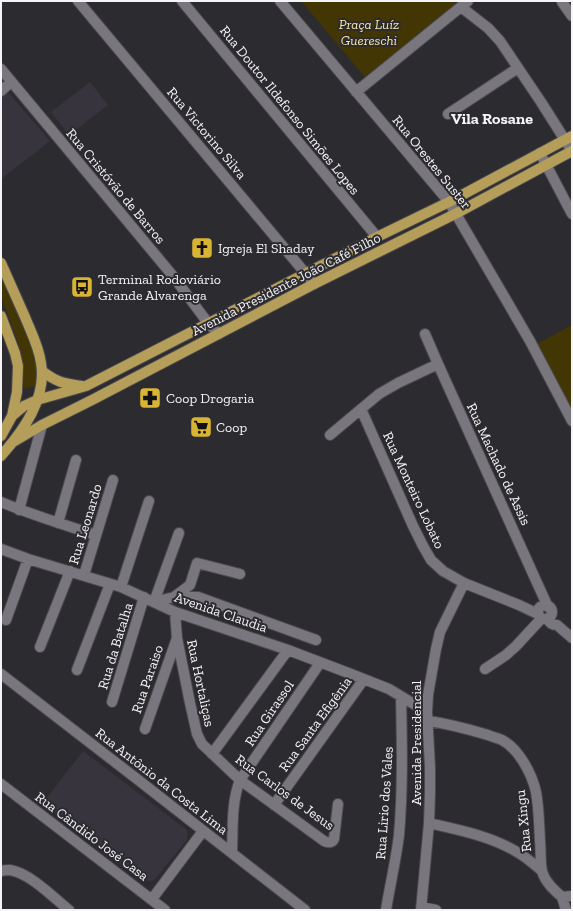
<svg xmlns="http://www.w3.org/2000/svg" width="573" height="911" font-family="'Zilla Slab',serif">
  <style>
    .built { fill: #37343e }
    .green { fill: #433605 }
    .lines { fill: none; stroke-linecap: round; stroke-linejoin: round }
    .minor-casing { stroke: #4b494d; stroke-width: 12 }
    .primary-casing { stroke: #4b494d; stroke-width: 12 }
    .minor { stroke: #79777d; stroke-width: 10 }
    .primary { stroke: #b49e59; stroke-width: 10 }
    .labels { text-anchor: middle; stroke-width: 4; stroke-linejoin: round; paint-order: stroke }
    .park-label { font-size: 14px; font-style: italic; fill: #f9e3a1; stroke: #2c2b2f }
    .street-label { font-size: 14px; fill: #f5f4f7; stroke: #2c2b2f }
    .poi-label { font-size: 14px; fill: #f5f4f7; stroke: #2c2b2f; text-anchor: start }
    .quarter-label { font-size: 16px; font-weight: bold; fill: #f5f4f7; stroke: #2c2b2f }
  </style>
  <rect width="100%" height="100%" fill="#2c2b2f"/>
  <path class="built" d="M 90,82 L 108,105 L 69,135 L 51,112 Z
    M 8,92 L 50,141 L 1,179 L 1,98 Z
    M 83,751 L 187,830 L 187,840 L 153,881 L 140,880 L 43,803 Z"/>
  <path class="green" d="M 301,1 L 453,1 L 456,4 L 365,77 Z
    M 1,278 L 9,293 L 37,359 L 37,385 L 24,389 L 24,366 L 20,348 L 1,296 Z
    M 572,325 L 572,411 L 537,344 Z"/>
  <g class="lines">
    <g class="minor-casing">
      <path id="minor" d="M 78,1 L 306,274 L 314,284
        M 182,1 L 377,237
        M 280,1 L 449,202 L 530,341 L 572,421
        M 562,2 L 572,16
        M 461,7 L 488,28 L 500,41 L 541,102 L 572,151
        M 1,69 L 173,276 L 208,323 L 219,334
        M 1,91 L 11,82
        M 356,92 L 468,1
        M 448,114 L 518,68
        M 540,153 L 572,214
        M 425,334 L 438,364 L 548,607
        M 361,409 L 413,526 L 423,546 L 431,560 L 443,571 L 464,583 L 519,605 L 538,614
        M 330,435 L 379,394 L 398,383 L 438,364
        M 1,502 C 32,515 64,525 96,535
        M 19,510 L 42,425
        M 58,523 L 76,460
        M 179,533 L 154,602 L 174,597 L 198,597 L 316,640
        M 1,549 L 28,559 L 121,587 L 175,612 L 288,650 L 351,674 L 389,689 L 427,712
        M 84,575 L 113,480
        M 121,587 L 149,501
        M 174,597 L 190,585 L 197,563 L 240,574
        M538 612a7 7 0 1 1 14 0a7 7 0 1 1-14 0Z
        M 175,612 L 177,638 L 190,703 L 197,734 L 202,744 L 240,780 L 324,841 C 328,843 332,843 334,839 L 338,804
        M 547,619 C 550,623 552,625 557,625 L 572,638
        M 6,620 L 28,559
        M 40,647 L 70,571
        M 485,669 L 506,655 L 516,646 L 541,619
        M 77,670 L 110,584
        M 1,674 L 137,779 L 305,910
        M 112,702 L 144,597
        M 429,721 C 449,724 468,729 488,735 C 492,737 498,738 502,740 C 519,749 532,774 536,792 C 539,808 539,824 540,841 C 541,850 540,862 542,871 C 545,882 554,890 562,897 L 572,896
        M 145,729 L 177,638
        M 212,754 L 288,650
        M 1,784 L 165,910
        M 274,805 L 364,679
        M 429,823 C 459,830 491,836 517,852 C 526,857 534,864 542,871
        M 232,853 C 233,829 231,803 240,780 L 320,663
        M 1,871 C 4,870 7,870 10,870 C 30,873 54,898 69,910
        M 562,897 L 566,910
        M 152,899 L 203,831
        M 422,907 L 436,910
        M 386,910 C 390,885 396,860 399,835 C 403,789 402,743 401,697
        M 421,910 L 429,823 L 430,793 L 430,767 L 427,712 L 428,695 L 436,649 L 440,632 L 464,583"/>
    </g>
    <g class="primary-casing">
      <path id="primary" d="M 1,263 C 9,281 17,299 25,317 C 31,332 39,347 41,363 C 47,399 23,431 1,456
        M 1,316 L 15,353 L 18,366 L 17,392 L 12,416 L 1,436
        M 42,371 C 58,383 63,383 82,386
        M 12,416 L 24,406 L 37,400 L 86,386 L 377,237 L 449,202 L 572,136
        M 13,442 L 42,425 L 92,400 L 314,284 L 457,213 L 572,151"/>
    </g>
    <use href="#minor" class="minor"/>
    <use href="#primary" class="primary"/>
  </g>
  <defs>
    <g id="church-square" transform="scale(1.15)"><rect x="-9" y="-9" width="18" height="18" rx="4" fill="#d9b334" stroke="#2c2b2f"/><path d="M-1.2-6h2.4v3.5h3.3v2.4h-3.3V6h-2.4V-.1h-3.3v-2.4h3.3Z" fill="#111"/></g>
    <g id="bus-square" transform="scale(1.15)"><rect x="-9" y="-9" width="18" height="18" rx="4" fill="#d9b334" stroke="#2c2b2f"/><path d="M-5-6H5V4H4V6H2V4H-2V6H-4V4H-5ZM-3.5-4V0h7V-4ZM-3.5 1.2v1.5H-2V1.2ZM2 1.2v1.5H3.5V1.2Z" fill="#111"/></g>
    <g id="pharmacy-square" transform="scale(1.15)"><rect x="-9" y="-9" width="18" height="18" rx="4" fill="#d9b334" stroke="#2c2b2f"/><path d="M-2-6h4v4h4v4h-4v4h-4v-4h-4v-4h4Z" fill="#111"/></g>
    <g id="supermarket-square" transform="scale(1.15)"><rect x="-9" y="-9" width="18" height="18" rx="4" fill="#d9b334" stroke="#2c2b2f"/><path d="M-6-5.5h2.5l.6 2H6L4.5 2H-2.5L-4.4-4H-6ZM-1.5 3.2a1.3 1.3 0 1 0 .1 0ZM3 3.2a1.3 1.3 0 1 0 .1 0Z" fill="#111"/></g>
  </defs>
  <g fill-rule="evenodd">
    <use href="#church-square" x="202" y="248"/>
    <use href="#bus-square" x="82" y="287"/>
    <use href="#pharmacy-square" x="150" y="398"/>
    <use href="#supermarket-square" x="201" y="427"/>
  </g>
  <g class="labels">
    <g class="park-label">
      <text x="369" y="29">Praça Luíz<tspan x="369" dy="16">Guereschi</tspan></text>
    </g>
    <g class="street-label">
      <text transform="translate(290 110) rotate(51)" y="5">Rua Doutor Ildefonso Simões Lopes</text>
      <text transform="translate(207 133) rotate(50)" y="5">Rua Victorino Silva</text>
      <text transform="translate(432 162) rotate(51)" y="5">Rua Orestes Suster</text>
      <text transform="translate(116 186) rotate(50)" y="5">Rua Cristóvão de Barros</text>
      <text transform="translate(286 284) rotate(-27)" y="5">Avenida Presidente João Café Filho</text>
      <text transform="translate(499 464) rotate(65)" y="5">Rua Machado de Assis</text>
      <text transform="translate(414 490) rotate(65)" y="5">Rua Monteiro Lobato</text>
      <text transform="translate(85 524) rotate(-73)" y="5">Rua Leonardo</text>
      <text transform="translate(221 612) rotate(19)" y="5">Avenida Claudia</text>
      <text transform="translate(115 646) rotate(-73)" y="5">Rua da Batalha</text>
      <text transform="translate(147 679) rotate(-71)" y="5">Rua Paraiso</text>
      <text transform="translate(201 683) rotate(78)" y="5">Rua Hortaliças</text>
      <text transform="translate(269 713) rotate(-56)" y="5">Rua Girassol</text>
      <text transform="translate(315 724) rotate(-54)" y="5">Rua Santa Efigênia</text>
      <text transform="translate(416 743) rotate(-90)" y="5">Avenida Presidencial</text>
      <text transform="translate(162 781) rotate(38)" y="5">Rua Antônio da Costa Lima</text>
      <text transform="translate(285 792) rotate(36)" y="5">Rua Carlos de Jesus</text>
      <text transform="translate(384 803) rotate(-86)" y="5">Rua Lirio dos Vales</text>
      <text transform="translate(523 821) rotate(-96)" y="5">Rua Xingu</text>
      <text transform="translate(92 836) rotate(37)" y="5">Rua Cândido José Casa</text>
    </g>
    <g class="poi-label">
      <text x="218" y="253">Igreja El Shaday</text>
      <text x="98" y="284">Terminal Rodoviário<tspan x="98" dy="16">Grande Alvarenga</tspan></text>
      <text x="166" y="403">Coop Drogaria</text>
      <text x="216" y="432">Coop</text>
    </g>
    <g class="quarter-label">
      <text x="492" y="124">Vila Rosane</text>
    </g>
  </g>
  <rect width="573" height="911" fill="none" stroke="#f5f4f7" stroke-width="4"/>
</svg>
